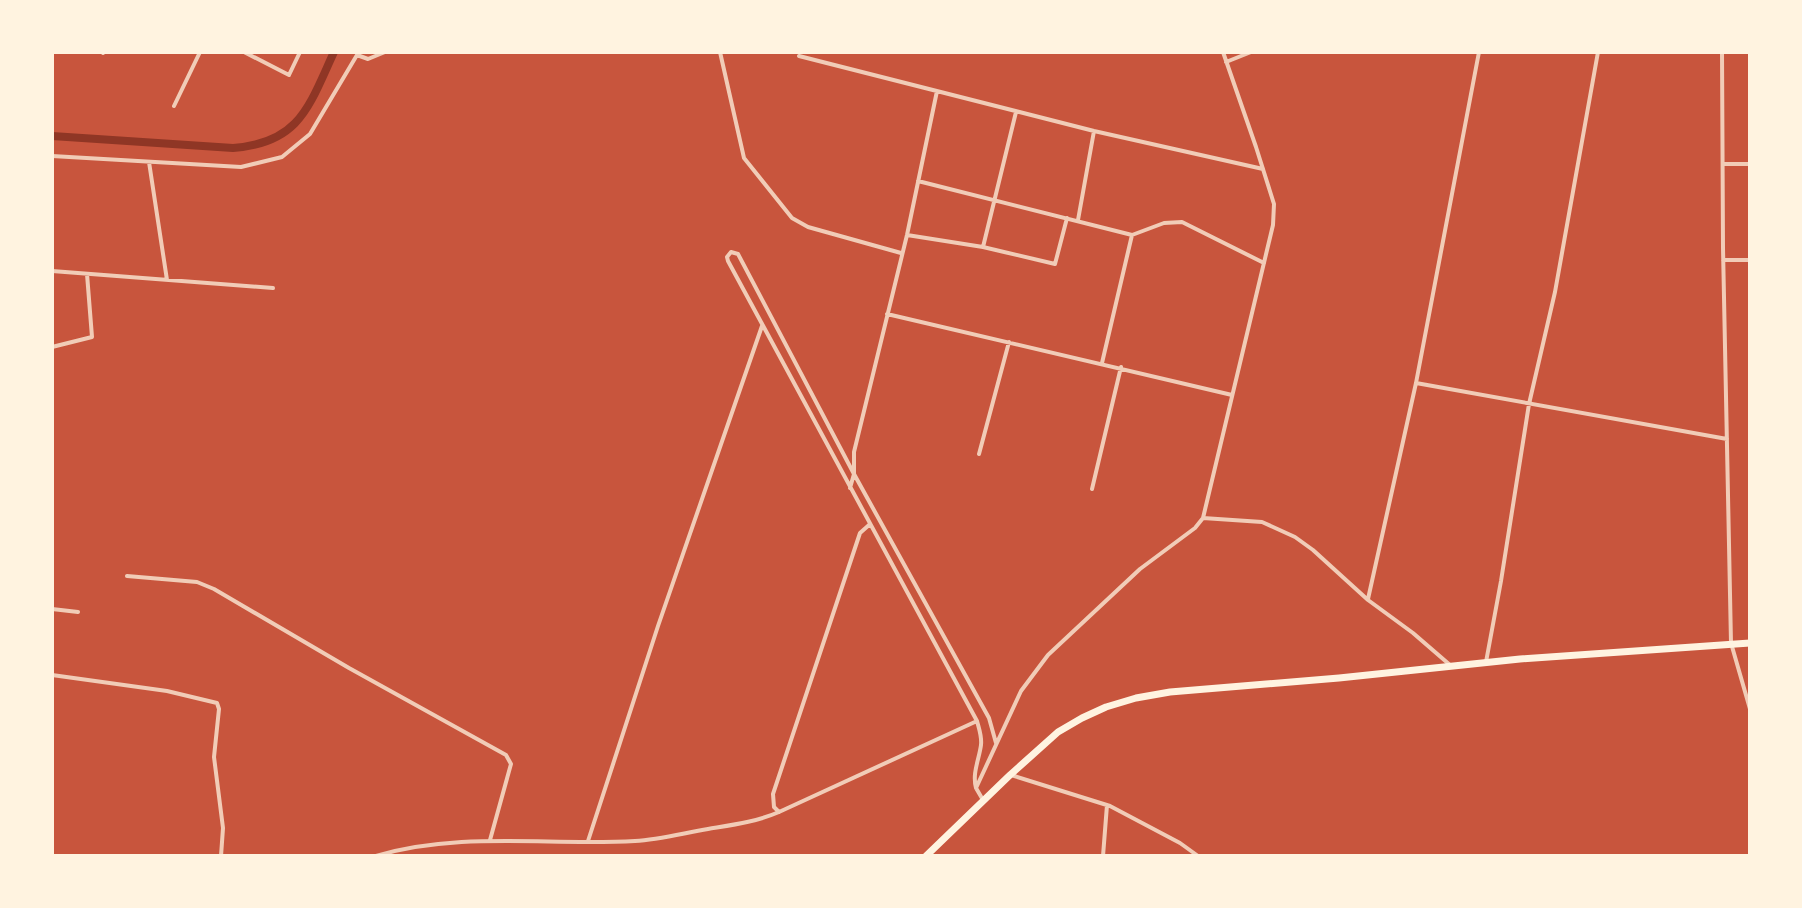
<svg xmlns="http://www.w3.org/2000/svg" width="1802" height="908" font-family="'Titillium Web',sans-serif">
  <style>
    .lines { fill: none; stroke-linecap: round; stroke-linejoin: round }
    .canal { stroke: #8f3625; stroke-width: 8 }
    .minor { stroke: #f1ccb7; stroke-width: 4 }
    .trunk { stroke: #fff3e0; stroke-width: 7 }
  </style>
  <rect width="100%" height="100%" fill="#c8553d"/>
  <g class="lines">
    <path class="canal" d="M 52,136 L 233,148 C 300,143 309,106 334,52"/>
    <path class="minor" d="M 244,52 L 289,75 L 300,52
      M 720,52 L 744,158 L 792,218 L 808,227 L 901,253
      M 1722,52 L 1723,248 L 1731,643 L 1750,709
      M 103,53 L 104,52
      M 799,56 L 1094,131 L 1263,169
      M 1226,62 L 1251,52
      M 174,106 L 200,52
      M 52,156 L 241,167 L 282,157 L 310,134 L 357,55 L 368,59 L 385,52
      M 149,162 L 167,280
      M 1723,164 L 1750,164
      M 918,181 L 1132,235 L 1164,223 L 1182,222 L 1264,263
      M 1078,220 L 1094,131
      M 907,235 L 983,247 L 1055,264 L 1067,218
      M 983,247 L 1016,112
      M 1723,260 L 1750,260
      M 52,271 L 273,288
      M 887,314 L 1232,395
      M 52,347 L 92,337 L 87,274
      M 1102,363 L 1132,235
      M 1416,383 L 1727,439
      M 979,454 L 1009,342
      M 850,488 L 854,474 L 854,452 L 907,235 L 937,91
      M 1092,489 L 1121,367
      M 1203,518 L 1273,225 L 1274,204 L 1256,147 L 1223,52
      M 127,576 L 197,582 L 214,589 L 349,668 L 506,755 L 511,764 L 490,840
      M 1368,599 L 1416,383 L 1479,52
      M 52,609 L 78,612
      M 1486,662 L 1501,581 L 1529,404 L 1555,292 L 1598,52
      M 52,675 L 167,691 L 217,703 L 219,709 L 214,757 L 223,828 L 221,856
      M 1011,775 L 1110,806 L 1180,843 L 1198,856
      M 976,788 C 972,773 979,760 981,745 C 982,736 979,729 977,721 L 728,261 L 727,257 L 731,252 L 738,254 L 854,474 L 989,718 L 996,743
      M 983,800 L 976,788 L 1021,691 L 1048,655 L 1140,569 L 1195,528 L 1203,518 L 1262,522 L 1295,537 L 1313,550 L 1368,600 L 1413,633 L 1450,665
      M 779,812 L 774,807 L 773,794 L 860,533 L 869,525
      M 588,841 L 658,626 L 762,326
      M 376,856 C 461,831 548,846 635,841 C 659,840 684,833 708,829 C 732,825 756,822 779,812 L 977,721
      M 1103,856 L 1107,805"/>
    <path class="trunk" d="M 926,856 L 1010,775 L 1058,732 L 1082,718 L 1106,707 L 1136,698 L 1170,692 L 1339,678 L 1520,659 L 1750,643"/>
  </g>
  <rect width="1802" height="908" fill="none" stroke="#fff3e0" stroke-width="108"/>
</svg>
